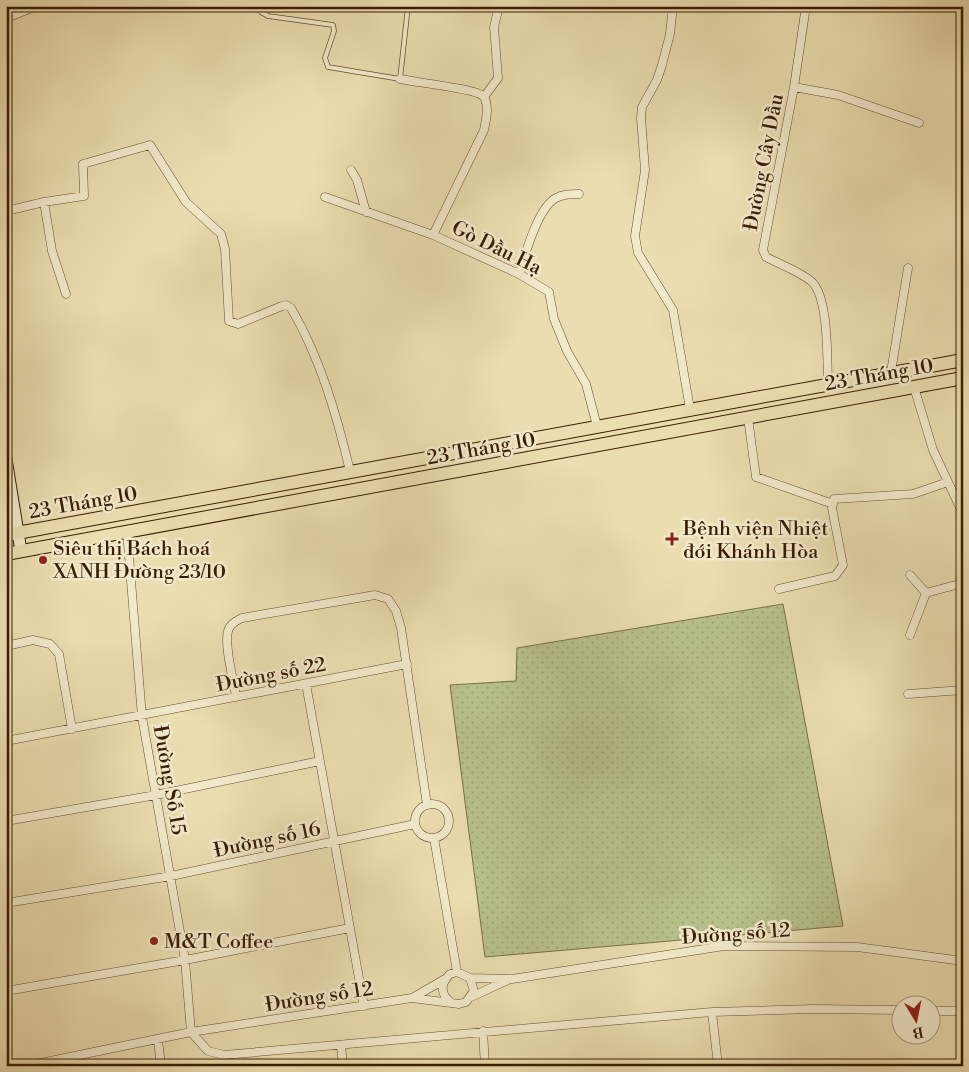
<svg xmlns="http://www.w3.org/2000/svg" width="969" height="1072" font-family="'Libre Bodoni',serif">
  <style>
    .grass { fill: url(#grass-dots); stroke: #796e48 }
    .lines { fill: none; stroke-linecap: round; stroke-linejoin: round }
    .lane-casing { stroke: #674c2f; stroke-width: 5.5 }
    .street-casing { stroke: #674c2f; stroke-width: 9 }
    .secondary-casing { stroke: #3b1c04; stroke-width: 13 }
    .primary-casing { stroke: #3b1c04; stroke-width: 14 }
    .lane { stroke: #f1e9cb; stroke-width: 4 }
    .street { stroke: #f1e9cb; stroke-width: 8 }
    .secondary { stroke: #f1e9cb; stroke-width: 11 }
    .primary { stroke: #eaddaf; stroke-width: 12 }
    .poi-dot { fill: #8f2418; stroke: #f1e9cb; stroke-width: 2 }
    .labels { text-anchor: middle; stroke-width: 5; stroke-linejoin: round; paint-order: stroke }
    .street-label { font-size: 20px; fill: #3b1c04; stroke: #f1e9cb }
    .poi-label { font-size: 20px; fill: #3b1c04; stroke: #f1e9cb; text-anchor: start }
  </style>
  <defs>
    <pattern id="grass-dots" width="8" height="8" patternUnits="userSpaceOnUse" patternTransform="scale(1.25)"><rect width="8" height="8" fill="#b7c18b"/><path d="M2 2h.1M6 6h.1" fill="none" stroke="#9ea576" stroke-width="1.8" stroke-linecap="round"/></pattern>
  </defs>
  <rect width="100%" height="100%" fill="#eaddaf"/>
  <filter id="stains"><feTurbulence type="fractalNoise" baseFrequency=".004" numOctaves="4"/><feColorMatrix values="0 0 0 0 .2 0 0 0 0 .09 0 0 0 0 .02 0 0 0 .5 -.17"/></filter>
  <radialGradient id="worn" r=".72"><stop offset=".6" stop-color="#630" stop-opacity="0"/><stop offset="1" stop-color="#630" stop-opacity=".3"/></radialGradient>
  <path class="grass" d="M 783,604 L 843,926 L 485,957 L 450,685 L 516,681 L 517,648 Z"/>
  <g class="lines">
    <g class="lane-casing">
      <path id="lane" d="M 259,6 L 261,12 L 268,16 L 333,25 L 334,31 L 325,58 L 328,67 L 400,79 L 408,6"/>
    </g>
    <g class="street-casing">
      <path id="street" d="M 673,6 L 670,34 L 662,65 L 657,80 L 642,107 L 641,118 L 645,170 L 635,236 L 638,253 L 673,310 L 690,409
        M 806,6 L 794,87 L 763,250 L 766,257 C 781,265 799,271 811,281 C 829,296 827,360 828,383
        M 6,18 L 37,6
        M 400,79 C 413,82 477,89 483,96 C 490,104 486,121 484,130 L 433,235 L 519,274 L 549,292 L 554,319 L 567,351 L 586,384 L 597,426
        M 794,87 L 838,95 L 919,123
        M 484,97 L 498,78 L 494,27 L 499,6
        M 351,170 L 357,180 L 366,212
        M 325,197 L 433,235
        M 44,202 L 52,251 L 66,294
        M 6,211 L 44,202 L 84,196 L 83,164 L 150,145 L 186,202 L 221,234 L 225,249 L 229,321 L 238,324 L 282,306 L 286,305 L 291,308 C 320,357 337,416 350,471
        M 519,274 C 525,255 538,207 556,198 C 563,194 571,194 579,194
        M 891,372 L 908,268
        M 914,387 L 933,450 L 963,514
        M 748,418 L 756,477 L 833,504
        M 127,531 L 142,717 L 185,960 L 191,1032
        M 910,575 L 926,593 L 963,583
        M 779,589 L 835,576 L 843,565 L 832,508 L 834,499 L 913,494 L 948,482
        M 910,635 L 926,593
        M 6,646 L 33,640 L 50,644 L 59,654 L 72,729
        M 306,684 L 364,1006
        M 908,694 L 963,690
        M 236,697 C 234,681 224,647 228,631 C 230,624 236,621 242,618 L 375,595 L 388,599 L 396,611 L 401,628 L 427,805
        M 6,741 L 407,664
        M415 821a17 17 0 1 1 34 0a17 17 0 1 1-34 0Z
        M 6,821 L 156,795 L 320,761
        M 434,838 L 457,972
        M 6,903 L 171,876 L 415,824
        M 470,978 L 512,979 L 724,946 L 857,947 L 963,961
        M 6,991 L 185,960 L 350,928
        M 414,997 L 445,979
        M 471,997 L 510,979
        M 932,1011 L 963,1011
        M 712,1012 L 718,1066
        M 483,1031 L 485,1066
        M 191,1032 L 208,1051 L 224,1055 L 712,1012 L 813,1009 L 902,1010
        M 158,1040 L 161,1066
        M 341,1046 L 343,1066
        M 26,1066 L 191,1032 L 412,998 L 459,1004 L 466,1002 L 474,991 L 470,978 L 457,972 L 450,974 C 440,984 440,995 452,1003"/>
    </g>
    <g class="secondary-casing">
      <path id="secondary" d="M 6,459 L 21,551"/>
    </g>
    <g class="primary-casing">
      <path id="primary" d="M 6,535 L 963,360
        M 6,554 L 963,378"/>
    </g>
    <use href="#lane" class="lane"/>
    <use href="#street" class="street"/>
    <use href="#secondary" class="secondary"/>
    <use href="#primary" class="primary"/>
  </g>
  <g class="poi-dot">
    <path d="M669.5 531.5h5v5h5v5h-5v5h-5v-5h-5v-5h5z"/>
    <circle cx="43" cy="560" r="5"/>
    <circle cx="154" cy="941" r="5"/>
  </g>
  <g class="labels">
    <g class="street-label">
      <text transform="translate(763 162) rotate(-79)" y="7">Đường Cây Dầu</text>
      <text transform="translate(497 247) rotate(26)" y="7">Gò Dầu Hạ</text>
      <text transform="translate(879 374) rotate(-10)" y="7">23 Tháng 10</text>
      <text transform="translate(481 448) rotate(-10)" y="7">23 Tháng 10</text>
      <text transform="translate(83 502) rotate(-10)" y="7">23 Tháng 10</text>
      <text transform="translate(271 674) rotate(-11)" y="7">Đường số 22</text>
      <text transform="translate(170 780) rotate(80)" y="7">Đường Số 15</text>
      <text transform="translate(267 839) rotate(-12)" y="7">Đường số 16</text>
      <text transform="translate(736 933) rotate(-4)" y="7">Đường số 12</text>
      <text transform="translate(319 996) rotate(-9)" y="7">Đường số 12</text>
    </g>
    <g class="poi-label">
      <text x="683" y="535">Bệnh viện Nhiệt<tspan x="683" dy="23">đới Khánh Hòa</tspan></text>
      <text x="53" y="555">Siêu thị Bách hoá<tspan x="53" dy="23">XANH Đường 23/10</tspan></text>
      <text x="164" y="948">M&amp;T Coffee</text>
    </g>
  </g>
  <rect width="969" height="1072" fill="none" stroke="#eaddaf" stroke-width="25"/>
  <rect x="8" y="8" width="954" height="1057" fill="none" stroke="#3b1c04" stroke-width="2.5"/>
  <rect x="12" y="12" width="944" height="1047" fill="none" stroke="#3b1c04"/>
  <g transform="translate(916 1020) rotate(170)"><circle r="24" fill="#f1e9cb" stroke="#a8977b"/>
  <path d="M0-4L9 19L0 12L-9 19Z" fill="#8f2418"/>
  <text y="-8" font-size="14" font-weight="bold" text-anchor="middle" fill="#3b1c04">B</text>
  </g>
  <rect width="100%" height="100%" filter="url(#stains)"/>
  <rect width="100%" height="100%" fill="url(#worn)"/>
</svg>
